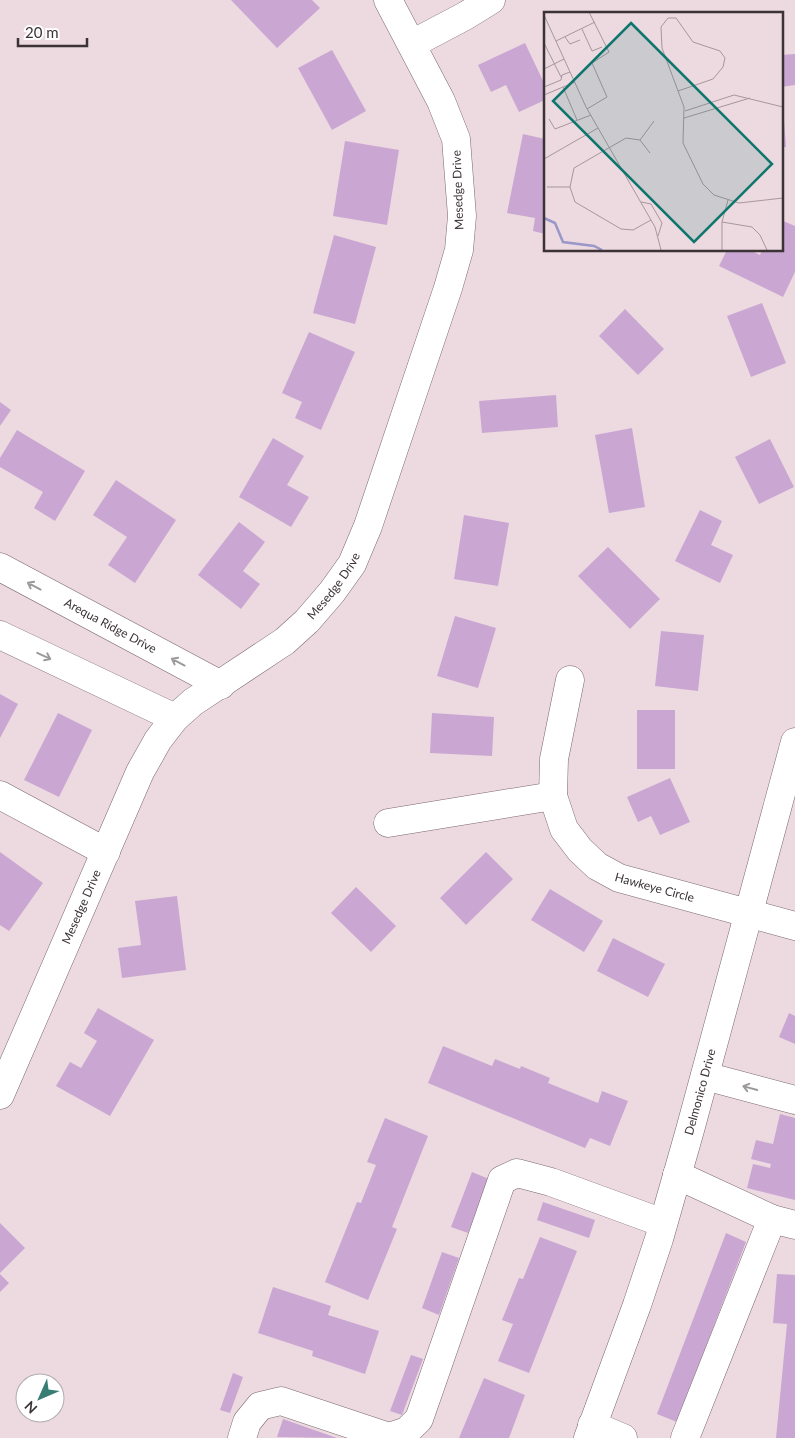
<svg xmlns="http://www.w3.org/2000/svg" width="795" height="1438" font-family="Lato,sans-serif">
  <style>
    .building { fill: #caa7d2 }
    .lines { fill: none; stroke-linecap: round; stroke-linejoin: round }
    .minor-casing { stroke: #7a696f; stroke-width: 29 }
    .minor { stroke: #fff; stroke-width: 28 }
    .oneway { stroke: #9d999a }
    .labels { text-anchor: middle; stroke-width: 5; stroke-linejoin: round; paint-order: stroke }
    .street-label { font-size: 12px; fill: #3b3336; stroke: #fff }
    .inset-river { fill: none; stroke: #9998c9; stroke-width: 2.5 }
    .inset-road { fill: none; stroke: #a6979c; stroke-width: 1 }
    .view { fill: #0f766e; fill-opacity: 0.15; stroke: #0f766e; stroke-width: 2.5 }
    .inset-edge { fill: none; stroke: #3b3336; stroke-width: 2.5 }
  </style>
  <rect width="100%" height="100%" fill="#edd9e0"/>
  <path class="building" d="M 231,0 L 312,0 L 320,8 L 277,48 Z
    M 525,43 L 545,85 L 545,100 L 519,112 L 506,85 L 491,92 L 478,65 Z
    M 332,50 L 366,111 L 332,130 L 298,68 Z
    M 795,54 L 795,85 L 781,87 L 781,55 Z
    M 781,106 L 783,106 L 786,147 L 781,147 Z
    M 523,134 L 545,139 L 545,234 L 533,231 L 535,218 L 507,213 Z
    M 345,141 L 399,150 L 387,225 L 333,216 Z
    M 781,220 L 795,226 L 795,272 L 783,297 L 719,266 L 727,250 L 750,250 L 760,255 L 762,250 L 781,250 Z
    M 334,235 L 376,247 L 355,324 L 313,313 Z
    M 762,303 L 786,363 L 751,377 L 727,316 Z
    M 625,309 L 664,349 L 638,375 L 599,336 Z
    M 309,332 L 355,352 L 321,430 L 295,418 L 302,402 L 282,393 Z
    M 556,395 L 558,427 L 482,433 L 479,401 Z
    M 0,402 L 11,410 L 0,426 Z
    M 632,428 L 645,507 L 609,513 L 595,435 Z
    M 17,430 L 85,471 L 55,521 L 34,508 L 43,492 L 0,467 L 0,458 Z
    M 273,438 L 304,456 L 287,485 L 309,497 L 291,527 L 239,497 Z
    M 770,439 L 794,487 L 759,504 L 735,457 Z
    M 116,480 L 176,520 L 135,583 L 108,565 L 127,537 L 93,515 Z
    M 700,510 L 722,521 L 711,545 L 733,555 L 720,583 L 675,561 Z
    M 464,515 L 509,523 L 498,586 L 454,579 Z
    M 239,522 L 265,542 L 243,571 L 260,584 L 241,609 L 198,575 Z
    M 608,547 L 660,599 L 630,629 L 578,576 Z
    M 455,616 L 496,628 L 478,688 L 437,676 Z
    M 661,631 L 704,635 L 698,691 L 655,686 Z
    M 0,694 L 18,704 L 0,738 Z
    M 637,710 L 675,710 L 675,769 L 637,769 Z
    M 58,713 L 92,730 L 59,797 L 24,780 Z
    M 432,713 L 494,717 L 492,756 L 430,753 Z
    M 670,778 L 690,822 L 660,835 L 651,816 L 638,822 L 627,797 Z
    M 0,852 L 43,883 L 9,931 L 0,925 Z
    M 486,852 L 513,879 L 466,925 L 440,898 Z
    M 356,887 L 396,926 L 371,952 L 331,913 Z
    M 550,889 L 603,921 L 584,952 L 531,920 Z
    M 177,896 L 186,970 L 122,978 L 118,948 L 141,945 L 135,901 Z
    M 613,938 L 665,964 L 648,997 L 597,971 Z
    M 98,1008 L 154,1040 L 110,1116 L 56,1086 L 70,1062 L 81,1068 L 97,1041 L 84,1033 Z
    M 789,1013 L 795,1016 L 795,1044 L 779,1037 Z
    M 443,1046 L 492,1066 L 495,1059 L 520,1069 L 521,1066 L 550,1078 L 548,1083 L 598,1103 L 602,1091 L 628,1101 L 610,1146 L 590,1138 L 585,1148 L 428,1083 Z
    M 780,1114 L 795,1118 L 795,1200 L 747,1188 L 753,1164 L 770,1168 L 771,1164 L 751,1159 L 756,1140 L 773,1144 Z
    M 385,1118 L 428,1136 L 392,1227 L 397,1229 L 368,1300 L 325,1282 L 357,1202 L 361,1203 L 376,1165 L 367,1162 Z
    M 472,1172 L 489,1179 L 468,1233 L 451,1227 Z
    M 543,1202 L 595,1220 L 589,1238 L 537,1220 Z
    M 0,1223 L 25,1248 L 0,1273 Z
    M 726,1233 L 746,1242 L 677,1422 L 657,1414 Z
    M 540,1237 L 577,1251 L 529,1373 L 498,1361 L 513,1324 L 502,1320 L 519,1278 L 523,1279 Z
    M 442,1252 L 459,1258 L 439,1315 L 422,1308 Z
    M 0,1274 L 9,1283 L 0,1292 Z
    M 777,1274 L 795,1275 L 795,1438 L 776,1438 L 787,1324 L 773,1323 Z
    M 273,1287 L 331,1306 L 328,1315 L 379,1331 L 365,1374 L 312,1356 L 313,1351 L 258,1333 Z
    M 411,1355 L 423,1359 L 402,1415 L 390,1411 Z
    M 233,1373 L 243,1377 L 230,1413 L 220,1410 Z
    M 484,1378 L 525,1395 L 509,1438 L 459,1438 Z
    M 283,1419 L 337,1438 L 277,1437 Z"/>
  <g class="lines">
    <g class="minor-casing">
      <g id="minor">
        <path d="M 412,44 L 465,16 L 491,0"/>
        <path id="s1" d="M 0,567 L 221,685"/>
        <path d="M 0,635 L 175,718"/>
        <path id="s2" d="M 570,680 L 554,759 L 553,796 L 564,829 L 580,850 L 597,866 L 619,878 L 795,926"/>
        <path d="M 0,795 L 106,852"/>
        <path d="M 388,823 L 553,796"/>
        <path d="M 705,1076 L 795,1100"/>
        <path id="s3" d="M 0,1095 L 140,772 L 158,740 L 175,718 L 193,702 L 285,641 L 307,621 L 332,592 L 352,564 L 368,526 L 448,288 L 459,250 L 462,216 L 456,139 L 441,101 L 388,0"/>
        <path d="M 677,1175 L 772,1219 L 795,1225"/>
        <path d="M 592,1425 L 623,1438"/>
        <path d="M 242,1438 L 247,1422 L 260,1406 L 281,1401 L 389,1437 L 407,1431 L 419,1419 L 502,1180 L 517,1173 L 551,1182 L 663,1223"/>
        <path id="s4" d="M 588,1438 L 637,1305 L 659,1239 L 690,1130 L 795,742"/>
        <path d="M 685,1438 L 772,1219"/>
      </g>
    </g>
    <use href="#minor" class="minor"/>
  </g>
  <defs><path id="oneway-shaft" d="M-6 0H5M1.5-3L5.5 0L1.5 3" fill="none" stroke-width="1.6" stroke-linecap="round" stroke-linejoin="round" transform="scale(1.25)"/></defs>
  <g class="oneway">
    <use href="#oneway-shaft" transform="translate(34 586) rotate(-152)"/>
    <use href="#oneway-shaft" transform="translate(44 656) rotate(25)"/>
    <use href="#oneway-shaft" transform="translate(178 662) rotate(-152)"/>
    <use href="#oneway-shaft" transform="translate(750 1088) rotate(-165)"/>
  </g>
  <g class="labels">
    <g class="street-label">
      <text transform="translate(458 190) rotate(-92)" y="4">Mesedge Drive</text>
      <text dy="4" stroke="none"><textPath href="#s3" startOffset="625">Mesedge Drive</textPath></text>
      <text dy="4" stroke="none"><textPath href="#s1" startOffset="125">Arequa Ridge Drive</textPath></text>
      <text dy="4" stroke="none"><textPath href="#s2" startOffset="264">Hawkeye Circle</textPath></text>
      <text dy="4" stroke="none"><textPath href="#s3" startOffset="205">Mesedge Drive</textPath></text>
      <text dy="4" stroke="none"><textPath href="#s4" startOffset="364">Delmonico Drive</textPath></text>
    </g>
  </g>
  <g transform="translate(544 12)">
    <rect width="239" height="239" fill="#edd9e0"/>
    <path class="inset-river" d="M 0,206 L 11,211 L 19,230 L 50,234 L 58,238"/>
    <path class="inset-road" d="M 0,3 L 42,95 L 111,215 L 117,238M 38,17 L 48,39 L 58,35M 21,25 L 26,32 L 36,28M 12,29 L 51,10M 0,31 L 17,65M 0,57 L 20,47M 0,75 L 17,68 L 18,63 L 26,60M 19,75 L 33,108M 134,79 L 169,67 L 179,55 L 181,46 L 176,39 L 149,30 L 132,6 L 124,6 L 117,15 L 118,36 L 140,95 L 139,131 L 159,172 L 170,183 L 195,191 L 239,186M 0,83 L 31,70M 43,97 L 63,85 L 48,51 L 65,40 L 45,0M 141,99 L 190,83 L 239,95M 140,106 L 206,86M 5,107 L 11,117 L 47,103M 96,128 L 110,109M 106,141 L 96,128 L 82,126 L 30,156 L 26,175 L 31,190 L 77,217 L 89,218 L 107,208M 0,147 L 54,116M 3,175 L 26,175M 97,190 L 107,192 L 118,211 L 114,224M 178,210 L 208,215 L 216,223 L 223,238M 178,238 L 178,210 L 184,188"/>
    <path class="view" d="M 87,11 L 228,152 L 150,230 L 9,89 Z"/>
    <rect width="239" height="239" class="inset-edge"/>
  </g>
  <g transform="translate(40 1398) rotate(225)"><circle r="24" fill="#ffffff" stroke="#b1adaf"/>
  <path d="M0-4L9 19L0 12L-9 19Z" fill="#387d74"/>
  <text y="-8" font-size="14" font-weight="bold" text-anchor="middle" fill="#3b3336">N</text>
  </g>
  <path d="M18 38v8h69v-8" fill="none" stroke="#3b3336" stroke-width="2.5"/>
  <text x="25" y="38" font-size="15" fill="#3b3336" stroke="#ffffff" stroke-width="4" paint-order="stroke">20 m</text>
</svg>
